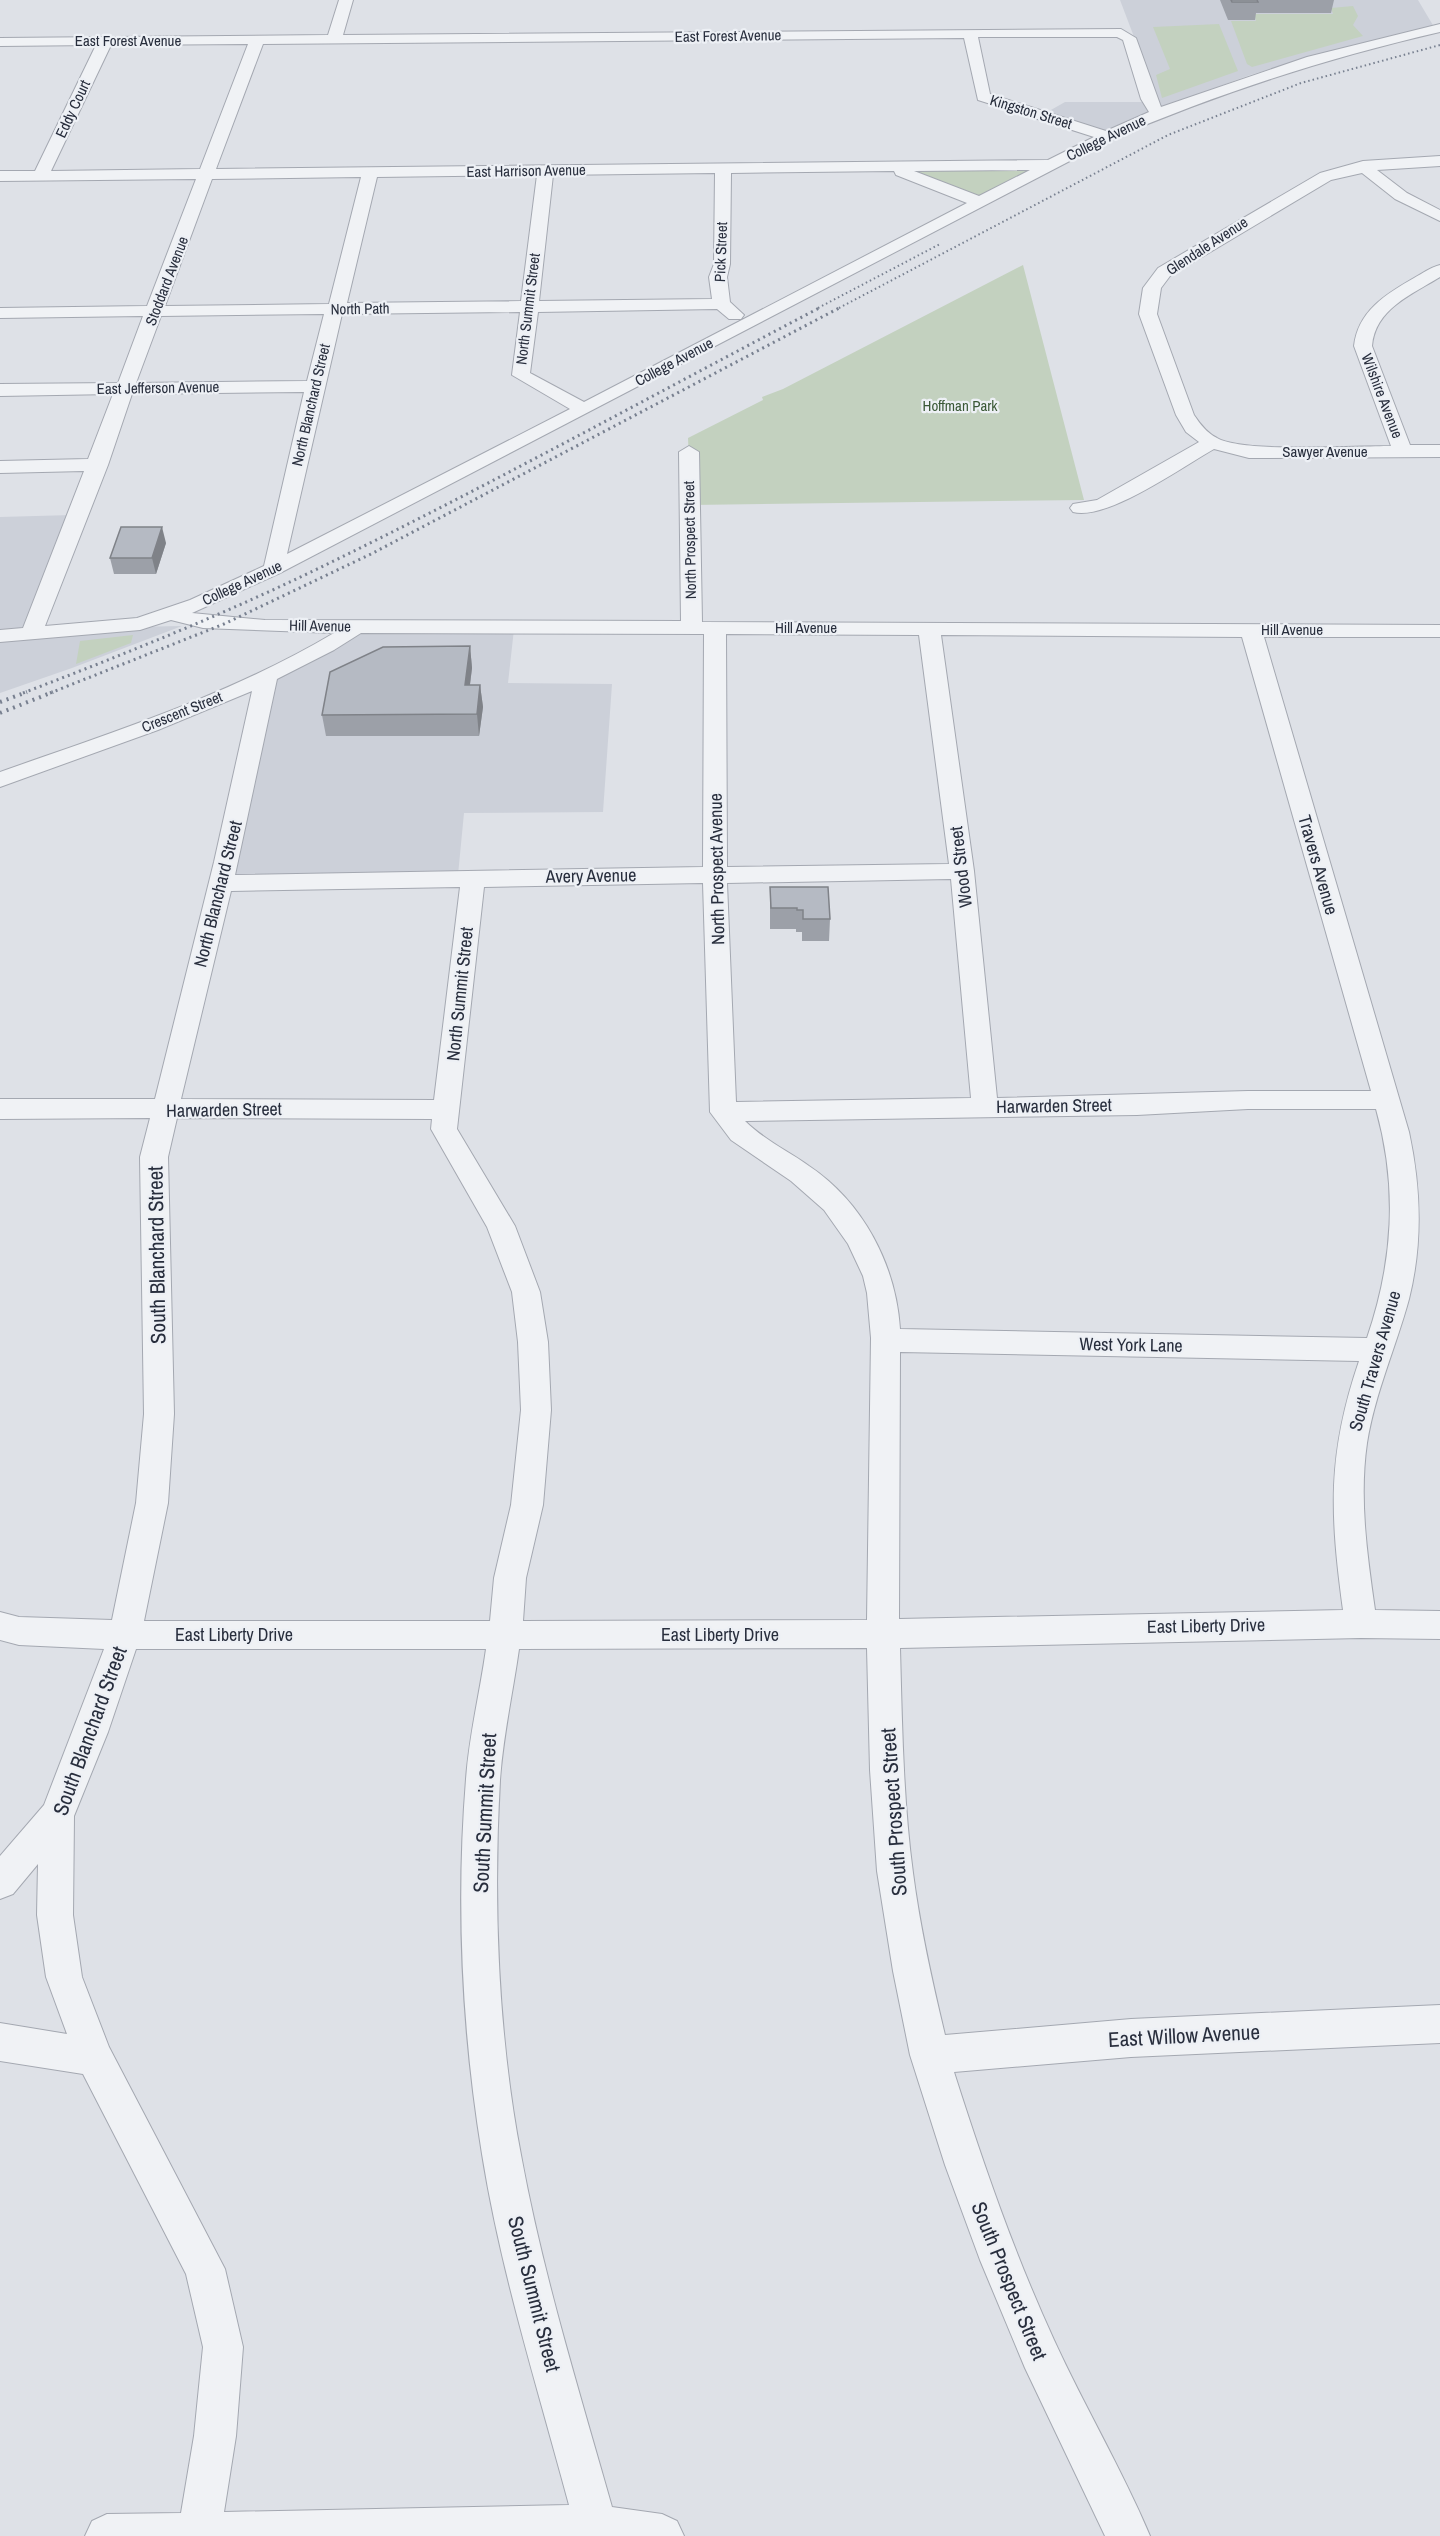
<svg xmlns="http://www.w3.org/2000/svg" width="1440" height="2536" font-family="'Archivo Narrow',sans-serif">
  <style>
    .built { fill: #ccd0d9 }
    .green { fill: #c3d1bf }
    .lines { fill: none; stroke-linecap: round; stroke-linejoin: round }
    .minor-casing { stroke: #a4a8b1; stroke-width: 2 }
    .minor { fill: #f0f2f5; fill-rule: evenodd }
    .rail-far2 { stroke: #788090; stroke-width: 2; stroke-dasharray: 1.5 3; stroke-linecap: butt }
    .rail-far1 { stroke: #788090; stroke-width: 3; stroke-dasharray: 2 4; stroke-linecap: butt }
    .rail { stroke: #788090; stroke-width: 4; stroke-dasharray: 2 5; stroke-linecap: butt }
    .wall { fill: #9ca0a8 }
    .shaded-wall { fill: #7f8288 }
    .building { fill: #b5bac3; stroke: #7f8288; stroke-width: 1.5 }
    .labels { text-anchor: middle; stroke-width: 4.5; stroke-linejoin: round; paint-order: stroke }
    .far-street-label { font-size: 15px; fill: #282e3d; stroke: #edf0f5 }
    .far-park-label { font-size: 15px; fill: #3a5836; stroke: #edf0f5 }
    .street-label { font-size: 18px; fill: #282e3d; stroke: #edf0f5 }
    .near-street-label { font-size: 21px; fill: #282e3d; stroke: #edf0f5 }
  </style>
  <rect width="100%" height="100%" fill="#dee1e7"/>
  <path class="built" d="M 1120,0 L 1418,0 L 1434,27 L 1353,45 L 1250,75 L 1161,108 Z
    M 1065,102 L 1149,102 L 1154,113 L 1106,135 L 1042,115 Z
    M 72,515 L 29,630 L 0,632 L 0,517 Z
    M 182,626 L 72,668 L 0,693 L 0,640 L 131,627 Z
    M 370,629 L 514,629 L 508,683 L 612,684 L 603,812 L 464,813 L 458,875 L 229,879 L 272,679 Z"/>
  <path class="green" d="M 1353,6 L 1358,16 L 1353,25 L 1363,36 L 1252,67 L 1247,64 L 1231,21 L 1256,21 L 1254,14 L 1333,14 L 1331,8 Z
    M 1219,24 L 1238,71 L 1162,98 L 1156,75 L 1170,69 L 1153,27 Z
    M 1045,167 L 984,199 L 906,168 Z
    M 1023,265 L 1084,500 L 691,505 L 688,438 L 763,400 L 762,397 L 783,389 Z
    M 133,635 L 131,643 L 76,664 L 80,641 Z"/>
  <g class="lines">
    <g class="minor-casing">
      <path id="minor" d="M 339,0 L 353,0 L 343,35 L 1121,29 L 1136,38 L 1161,107 L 1307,57 L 1440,24 L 1440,32 C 1327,58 1219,93 1112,139 L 280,573 L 192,613 L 265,620 L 681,621 L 679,452 L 689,446 L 699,452 L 702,622 L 1440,625 L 1440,637 L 1264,637 L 1409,1132 C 1421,1188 1423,1243 1409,1299 C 1396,1347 1375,1393 1367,1443 C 1359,1498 1367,1554 1375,1610 L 1440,1611 L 1440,1639 L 1361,1638 L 900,1648 C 902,1722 903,1799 913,1873 C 920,1927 932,1981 945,2035 L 1131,2019 L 1440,2005 L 1440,2043 L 1131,2057 L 954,2072 C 983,2163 1014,2253 1054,2340 C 1084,2406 1122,2469 1150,2536 L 1105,2536 L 1025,2368 L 980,2260 L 945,2165 L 910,2055 L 893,1971 L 877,1871 L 870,1770 L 867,1648 L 519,1649 C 513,1692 503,1736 500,1780 C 493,1902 498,2035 521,2155 C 543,2275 579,2390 612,2507 L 662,2514 L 677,2521 L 684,2536 L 85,2536 L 92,2521 L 107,2514 L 181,2513 L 194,2436 L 203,2347 L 186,2274 L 83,2074 L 0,2061 L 0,2023 L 67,2034 L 46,1977 L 37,1915 L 38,1864 L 13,1894 L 0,1899 L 0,1856 L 44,1805 L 104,1649 L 19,1645 L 0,1640 L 0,1612 L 19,1617 L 112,1620 L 136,1503 L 144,1414 L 140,1157 L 150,1118 L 0,1119 L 0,1099 L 155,1099 L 214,862 L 252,691 L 158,730 L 0,787 L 0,772 C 113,732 230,695 334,633 L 203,628 L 171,620 L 140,630 L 0,642 L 0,630 L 23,628 L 84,471 L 0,473 L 0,461 L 88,459 L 113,394 L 0,396 L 0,384 L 118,383 L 143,316 L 0,318 L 0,308 L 147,306 L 196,179 L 0,181 L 0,171 L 35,171 L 96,45 L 0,46 L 0,38 L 328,35 ZM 978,37 L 1117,37 L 1123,40 L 1141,99 L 1149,112 L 1106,131 L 990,94 ZM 964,38 L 978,100 L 1094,137 L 1048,160 L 216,169 L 263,44 ZM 248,44 L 200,169 L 51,171 L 111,45 ZM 1030,170 L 979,196 L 914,171 ZM 894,171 L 896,175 L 967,203 L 584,402 L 530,373 L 538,312 L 717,309 L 729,319 L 741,319 L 744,315 L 730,302 L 727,277 L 730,264 L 731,173 ZM 715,173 L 714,264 L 709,277 L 712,299 L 539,301 L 553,175 ZM 537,175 L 521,301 L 347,303 L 377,177 ZM 361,177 L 329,304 L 165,306 L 212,179 ZM 520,312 L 512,375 L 570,409 L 287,554 L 342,314 ZM 324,314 L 307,381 L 136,383 L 161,316 ZM 304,392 L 264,566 L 190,600 L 137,618 L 45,626 L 108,465 L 132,394 ZM 361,633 L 704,634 L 703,867 L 235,875 L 277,679 L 334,650 ZM 726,634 L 919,635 L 949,864 L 727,867 ZM 941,635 L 1242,637 L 1371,1091 L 1248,1091 L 997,1098 L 974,871 ZM 951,879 L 971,1098 L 736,1102 L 727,883 ZM 703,883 L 710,1112 L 731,1140 L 791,1181 L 824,1210 L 848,1244 L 863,1276 L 867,1293 L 871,1338 L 867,1620 L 523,1621 L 526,1578 L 543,1505 L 551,1410 L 548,1342 L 540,1292 L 515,1226 L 457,1129 L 484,887 ZM 460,887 L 434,1100 L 181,1099 L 231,891 ZM 1248,1109 L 1376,1109 C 1398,1188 1393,1262 1367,1338 L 900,1329 C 896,1265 863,1202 809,1166 C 788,1151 764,1140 745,1121 L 1137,1115 ZM 177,1118 L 432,1119 L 431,1129 L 487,1227 L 512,1292 L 518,1342 L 521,1410 L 511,1505 L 494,1578 L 490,1621 L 144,1621 L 168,1503 L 174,1414 L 168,1157 ZM 900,1352 L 1359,1361 C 1327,1455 1330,1514 1343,1610 L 899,1619 ZM 136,1649 L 486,1649 C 480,1692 469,1736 466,1779 C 456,1902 462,2032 482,2154 C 501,2273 538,2389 569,2505 L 224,2512 L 236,2436 L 243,2347 L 225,2269 L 109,2047 L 82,1977 L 73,1915 L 74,1816 L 108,1732 Z
        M 1440,156 L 1440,166 L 1377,170 L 1407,193 L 1440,210 L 1440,221 L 1395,199 L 1362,173 L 1331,180 L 1170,276 L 1161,288 L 1157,314 L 1194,415 C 1200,424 1207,433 1217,438 C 1243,453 1356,446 1391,446 L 1354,346 C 1358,311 1386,294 1414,278 C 1423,273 1431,267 1440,265 L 1440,277 C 1411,295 1375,309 1372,346 L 1410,445 L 1440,445 L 1440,457 L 1249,458 L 1214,449 C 1182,467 1107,521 1073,512 L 1070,508 L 1073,504 L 1097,500 L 1199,442 L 1186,432 L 1176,415 L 1139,314 L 1143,288 L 1158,268 L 1320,173 L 1363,161 Z"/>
    </g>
    <use href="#minor" class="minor"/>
    <path class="rail-far2" d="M 818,308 L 940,244
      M 839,308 L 1168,135 L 1301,83 L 1440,45"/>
    <path class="rail-far1" d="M 23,693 C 120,656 217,617 311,572 C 483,489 651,396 821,307
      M 50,693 L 224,624 L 371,554 L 841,307"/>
    <path class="rail" d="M 0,702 L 27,692
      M 0,713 L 53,692"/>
  </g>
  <path class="wall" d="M 1220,0 L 1353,0 L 1334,0 L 1331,13 L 1256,13 L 1255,20 L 1228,20 Z
    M 166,543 L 156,574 L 114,574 L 110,558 Z
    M 470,646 L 472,668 L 470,685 L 480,685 L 483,707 L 479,736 L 326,736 L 322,715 Z
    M 770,887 L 830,919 L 829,941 L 802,941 L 802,932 L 796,932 L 796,929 L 770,929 Z"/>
  <path class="shaded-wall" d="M 162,527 L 166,543 L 156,574 L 152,558 Z
    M 470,646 L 472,668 L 467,707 L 465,685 Z
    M 480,685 L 483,707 L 479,736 L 477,714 Z"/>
  <path class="building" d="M 1231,0 L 1257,0 L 1258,2 L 1232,2 Z
    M 121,527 L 162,527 L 152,558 L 110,558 Z
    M 470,646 L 465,685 L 480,685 L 477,714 L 322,715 L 330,672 L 383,647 Z
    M 770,887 L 828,887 L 830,919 L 803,919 L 803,910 L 797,910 L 797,908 L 771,908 Z"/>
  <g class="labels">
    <g class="far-street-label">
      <text transform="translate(728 36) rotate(-1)" y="5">East Forest Avenue</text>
      <text x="128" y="46">East Forest Avenue</text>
      <text transform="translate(73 109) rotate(-65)" y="5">Eddy Court</text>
      <text transform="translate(1031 112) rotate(17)" y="5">Kingston Street</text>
      <text transform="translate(1106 138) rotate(-26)" y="5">College Avenue</text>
      <text transform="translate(526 171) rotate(-1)" y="5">East Harrison Avenue</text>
      <text transform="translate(1207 246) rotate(-33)" y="5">Glendale Avenue</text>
      <text transform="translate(721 252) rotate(-88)" y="5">Pick Street</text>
      <text transform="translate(167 281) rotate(-69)" y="5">Stoddard Avenue</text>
      <text transform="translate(360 309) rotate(-1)" y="5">North Path</text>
      <text transform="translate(528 309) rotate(-83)" y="5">North Summit Street</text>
      <text transform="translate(674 362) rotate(-28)" y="5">College Avenue</text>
      <text transform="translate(158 388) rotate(-1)" y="5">East Jefferson Avenue</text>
      <text transform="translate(1382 396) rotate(69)" y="5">Wilshire Avenue</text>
      <text transform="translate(311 405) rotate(-77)" y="5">North Blanchard Street</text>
      <text x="1325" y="457">Sawyer Avenue</text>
      <text transform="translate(690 540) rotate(-91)" y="5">North Prospect Street</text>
      <text transform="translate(242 583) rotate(-25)" y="5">College Avenue</text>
      <text transform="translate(320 626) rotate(1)" y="5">Hill Avenue</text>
      <text x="806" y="633">Hill Avenue</text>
      <text x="1292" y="635">Hill Avenue</text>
      <text transform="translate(182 712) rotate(-22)" y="5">Crescent Street</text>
    </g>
    <g class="far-park-label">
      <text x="960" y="411">Hoffman Park</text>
    </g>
    <g class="street-label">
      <text transform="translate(1318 865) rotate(74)" y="6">Travers Avenue</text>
      <text transform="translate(961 867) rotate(-97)" y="6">Wood Street</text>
      <text transform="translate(717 869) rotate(-91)" y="6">North Prospect Avenue</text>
      <text transform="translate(591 876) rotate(-1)" y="6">Avery Avenue</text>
      <text transform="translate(218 894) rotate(-76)" y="6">North Blanchard Street</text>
      <text transform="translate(460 994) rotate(-84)" y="6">North Summit Street</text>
      <text transform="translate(1054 1106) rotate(-1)" y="6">Harwarden Street</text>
      <text transform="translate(224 1110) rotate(-1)" y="6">Harwarden Street</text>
      <text transform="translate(1131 1345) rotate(1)" y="6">West York Lane</text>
      <text transform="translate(1375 1361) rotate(-74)" y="6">South Travers Avenue</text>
      <text transform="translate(1206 1626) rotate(-1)" y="6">East Liberty Drive</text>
      <text x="234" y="1641">East Liberty Drive</text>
      <text x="720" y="1641">East Liberty Drive</text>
    </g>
    <g class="near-street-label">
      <text transform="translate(157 1255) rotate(-91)" y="7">South Blanchard Street</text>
      <text transform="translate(90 1731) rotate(-70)" y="7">South Blanchard Street</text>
      <text transform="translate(894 1812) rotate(-94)" y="7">South Prospect Street</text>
      <text transform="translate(485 1813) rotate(-87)" y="7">South Summit Street</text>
      <text transform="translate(1184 2036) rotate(-3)" y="7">East Willow Avenue</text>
      <text transform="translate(1009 2281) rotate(68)" y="7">South Prospect Street</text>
      <text transform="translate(534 2294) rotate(76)" y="7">South Summit Street</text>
    </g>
  </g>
</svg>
